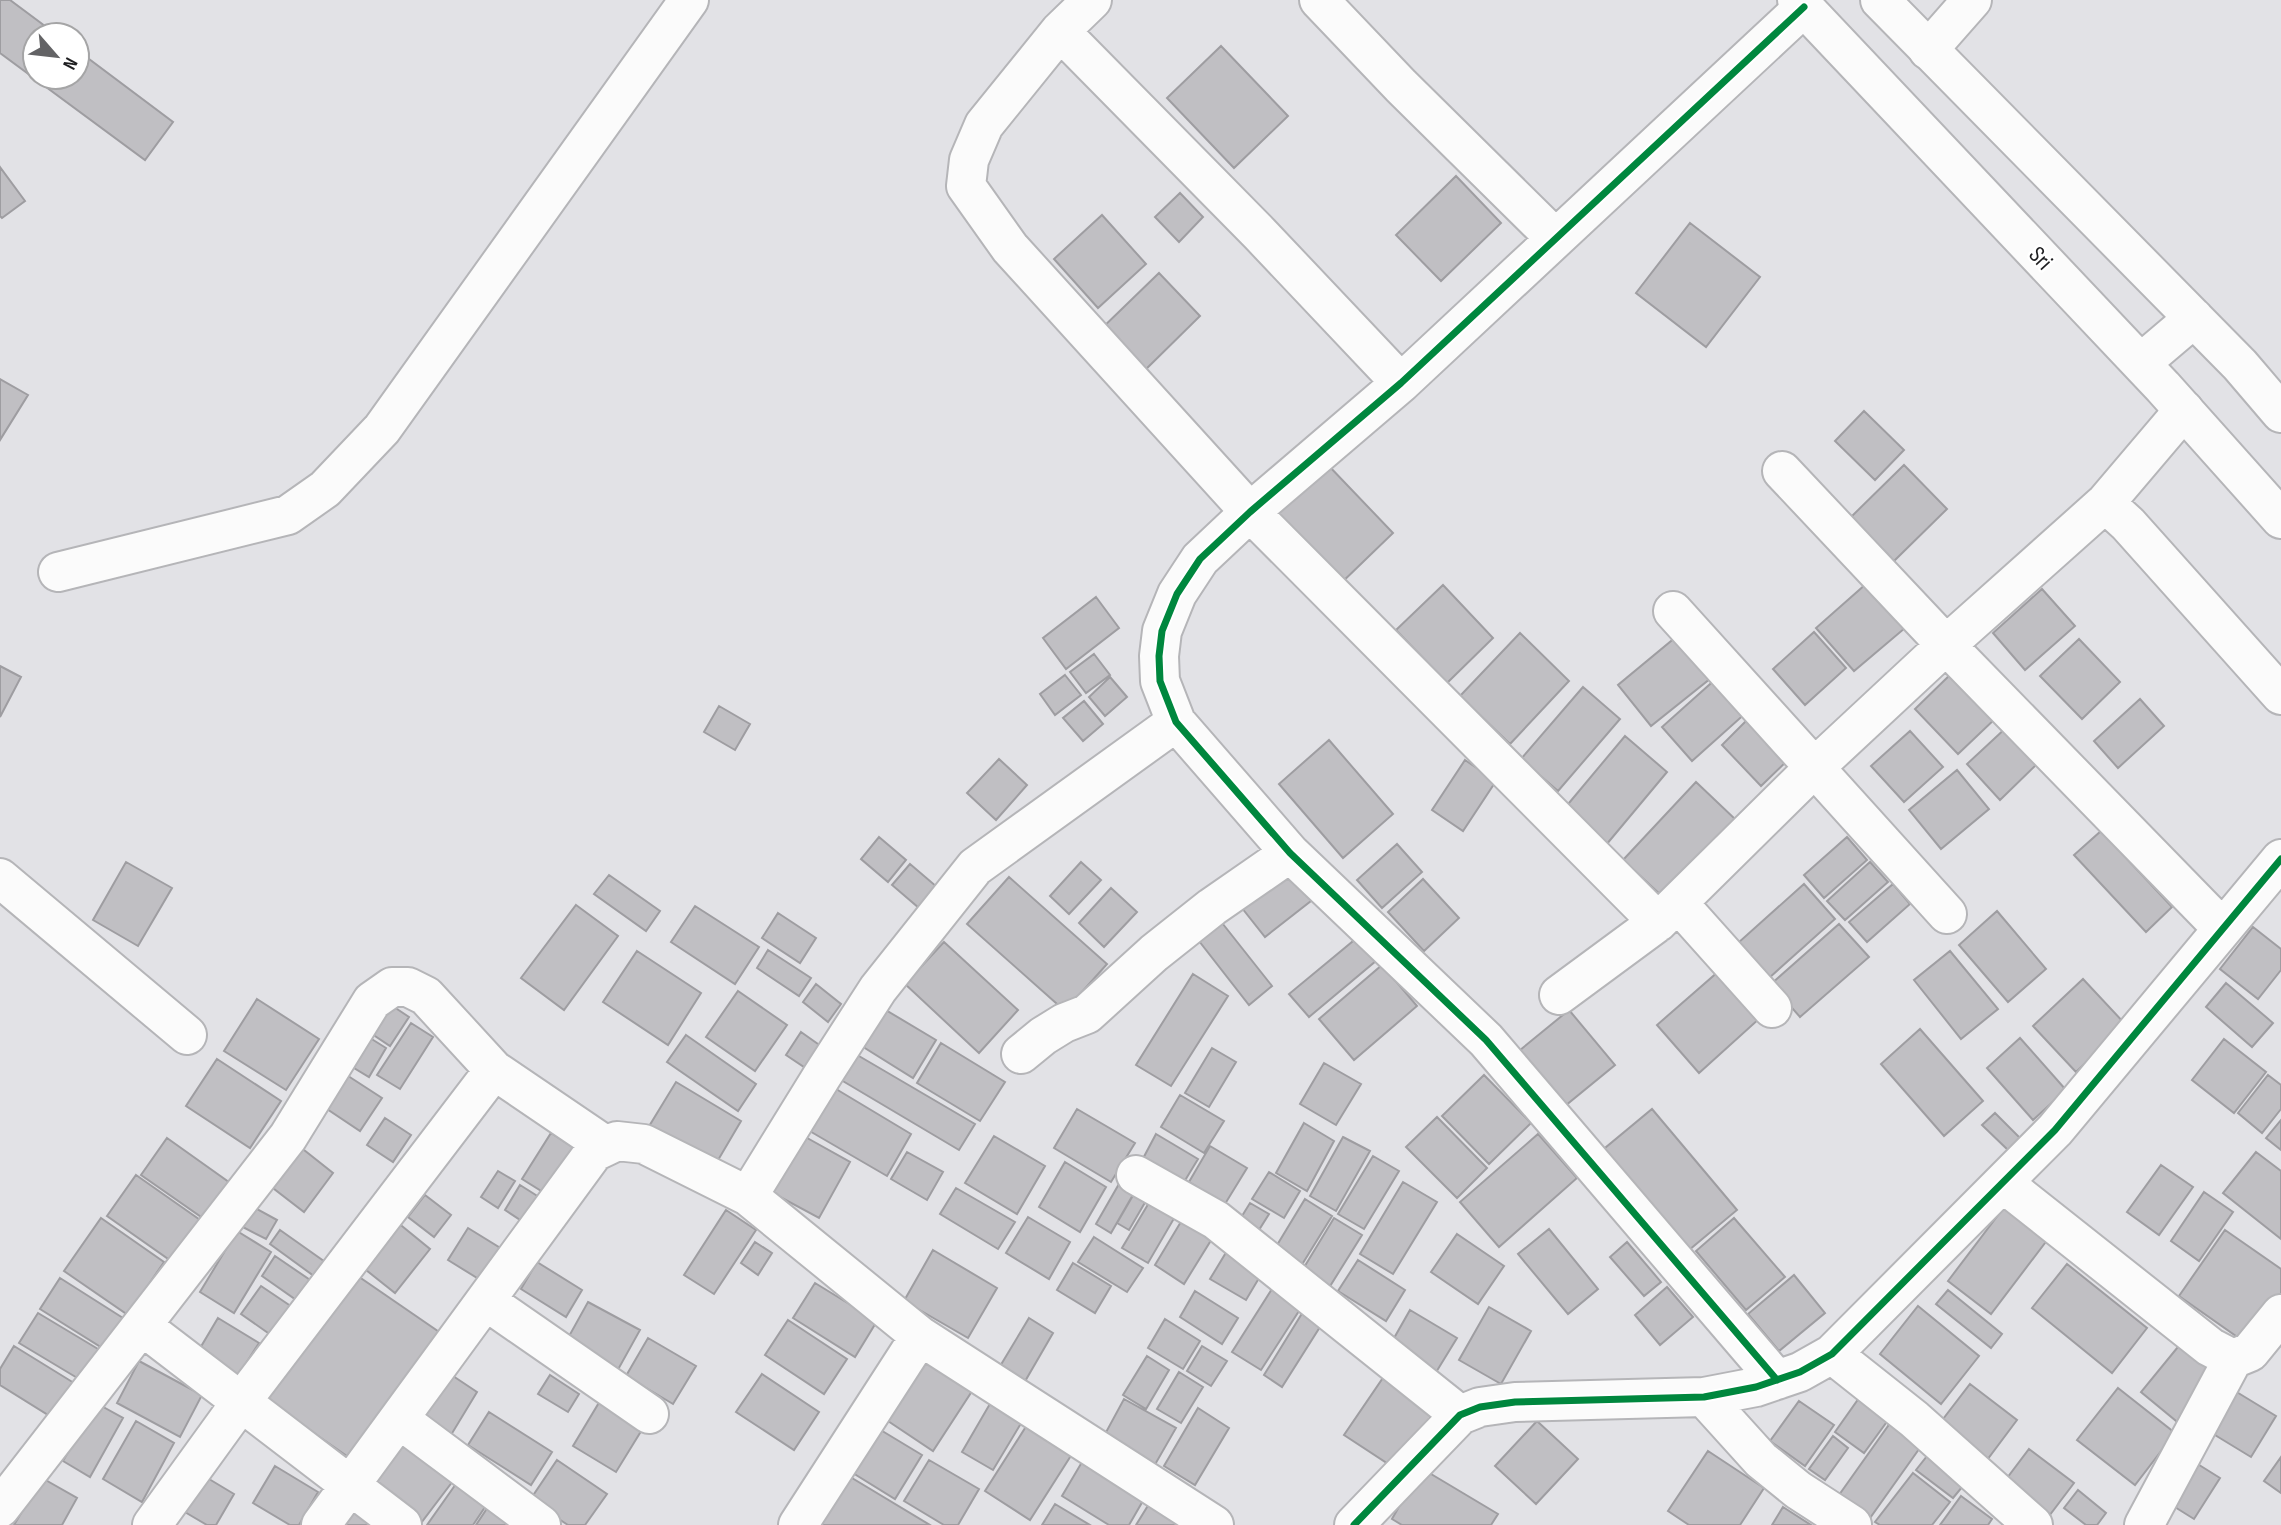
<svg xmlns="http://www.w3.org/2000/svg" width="2281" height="1525" font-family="'Sofia Sans Condensed',sans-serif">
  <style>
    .building { fill: #c0bfc3; stroke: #9e9da1; stroke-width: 2 }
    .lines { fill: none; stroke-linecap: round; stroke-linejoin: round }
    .street-casing { stroke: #b5b5b8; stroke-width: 42 }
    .highway-casing { stroke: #b5b5b8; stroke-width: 42 }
    .street { stroke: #fbfbfb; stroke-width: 38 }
    .highway { stroke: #fbfbfb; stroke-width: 38 }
    .cycleway-casing { stroke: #fff; stroke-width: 11 }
    .cycleway { stroke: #00873e; stroke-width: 7 }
    .labels { text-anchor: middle; stroke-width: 5; stroke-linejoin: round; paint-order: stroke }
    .street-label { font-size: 24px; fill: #1e1e20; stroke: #fff }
  </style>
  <rect width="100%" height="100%" fill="#e2e2e6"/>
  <path class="building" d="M 0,0 L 10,0 L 57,35 L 35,35 L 35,77 L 77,77 L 77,50 L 173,122 L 145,160 L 0,53 Z
    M 1221,46 L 1288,116 L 1234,168 L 1167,98 Z
    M 0,167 L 25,201 L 2,218 L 0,216 Z
    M 1456,176 L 1501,223 L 1441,281 L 1396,235 Z
    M 1180,193 L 1203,217 L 1179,242 L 1155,217 Z
    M 1102,215 L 1146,264 L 1098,308 L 1054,259 Z
    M 1690,223 L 1760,277 L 1706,347 L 1636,293 Z
    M 1159,273 L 1200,316 L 1138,377 L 1096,334 Z
    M 0,379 L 28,395 L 0,440 Z
    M 1864,411 L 1904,450 L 1875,480 L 1835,441 Z
    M 1327,464 L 1393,533 L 1336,588 L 1270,520 Z
    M 1904,465 L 1947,509 L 1894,561 L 1851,517 Z
    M 1866,584 L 1905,628 L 1854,671 L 1816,628 Z
    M 1443,585 L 1493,638 L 1447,683 L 1396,630 Z
    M 2042,589 L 2075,626 L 2025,670 L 1993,633 Z
    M 1096,597 L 1119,628 L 1066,669 L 1043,638 Z
    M 1682,632 L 1716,674 L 1651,726 L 1618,685 Z
    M 1814,632 L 1846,668 L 1805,705 L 1773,669 Z
    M 1520,633 L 1569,681 L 1510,744 L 1460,696 Z
    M 2079,639 L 2120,682 L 2082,719 L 2040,676 Z
    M 1094,654 L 1110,675 L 1086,693 L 1070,672 Z
    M 0,666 L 21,677 L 0,717 Z
    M 1954,671 L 1998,716 L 1958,754 L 1915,709 Z
    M 1065,675 L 1081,695 L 1055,715 L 1040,694 Z
    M 1110,677 L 1127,697 L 1105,716 L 1089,697 Z
    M 1718,677 L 1748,711 L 1692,761 L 1662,727 Z
    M 1583,687 L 1620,719 L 1558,791 L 1521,759 Z
    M 2140,699 L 2164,726 L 2118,768 L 2094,741 Z
    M 1084,701 L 1103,724 L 1083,741 L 1063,718 Z
    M 719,706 L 750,724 L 735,750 L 704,732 Z
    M 1751,716 L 1791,757 L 1761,786 L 1722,745 Z
    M 2008,726 L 2040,761 L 2000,800 L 1967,764 Z
    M 1910,731 L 1943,767 L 1904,802 L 1871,766 Z
    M 1625,736 L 1667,772 L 1606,845 L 1564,809 Z
    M 1329,740 L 1393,814 L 1343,858 L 1279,784 Z
    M 999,759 L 1027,785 L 996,820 L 967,793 Z
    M 1465,760 L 1496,781 L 1463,831 L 1432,810 Z
    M 1957,770 L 1989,809 L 1941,849 L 1909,810 Z
    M 1696,782 L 1735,819 L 1663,897 L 1623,860 Z
    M 2101,831 L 2172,907 L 2146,932 L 2074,855 Z
    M 879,837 L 906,860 L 888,882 L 861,859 Z
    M 1847,837 L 1867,860 L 1824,898 L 1804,875 Z
    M 1397,844 L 1422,872 L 1382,908 L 1357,880 Z
    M 126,862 L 172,888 L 138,946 L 93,920 Z
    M 1081,862 L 1101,880 L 1069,914 L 1050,896 Z
    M 1870,862 L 1888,882 L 1845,920 L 1827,901 Z
    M 1289,863 L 1316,897 L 1265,937 L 1238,903 Z
    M 910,864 L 937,887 L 919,908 L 892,885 Z
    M 609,875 L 660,911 L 646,931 L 594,894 Z
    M 1009,877 L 1107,964 L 1065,1011 L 967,924 Z
    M 1423,879 L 1459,918 L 1424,951 L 1388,912 Z
    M 1804,884 L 1835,919 L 1769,978 L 1738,943 Z
    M 1893,884 L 1910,904 L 1867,942 L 1849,922 Z
    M 1111,888 L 1137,912 L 1104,947 L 1079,923 Z
    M 576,905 L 618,936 L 564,1010 L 521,978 Z
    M 695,906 L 759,947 L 735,984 L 671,942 Z
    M 1997,911 L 2046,969 L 2008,1002 L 1959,945 Z
    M 778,913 L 816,938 L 800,963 L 762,938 Z
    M 1215,914 L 1272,986 L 1249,1005 L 1192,932 Z
    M 1839,924 L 1869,957 L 1800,1017 L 1771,984 Z
    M 2253,927 L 2281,949 L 2281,970 L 2258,999 L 2220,969 Z
    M 1358,937 L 1377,960 L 1309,1017 L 1289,994 Z
    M 944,942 L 1018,1010 L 979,1053 L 905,984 Z
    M 768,950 L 811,978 L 799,996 L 757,968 Z
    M 637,951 L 701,993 L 668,1045 L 603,1002 Z
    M 1950,951 L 1998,1009 L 1961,1039 L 1914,980 Z
    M 1382,965 L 1417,1006 L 1354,1060 L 1319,1019 Z
    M 1719,971 L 1760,1018 L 1699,1073 L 1657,1025 Z
    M 1193,974 L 1228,996 L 1171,1086 L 1136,1065 Z
    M 2083,979 L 2126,1025 L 2076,1072 L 2033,1026 Z
    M 2226,983 L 2273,1023 L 2252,1047 L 2206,1007 Z
    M 816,984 L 841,1004 L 828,1022 L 803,1002 Z
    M 738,991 L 787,1025 L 755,1071 L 706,1037 Z
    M 257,999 L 319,1039 L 286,1090 L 224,1051 Z
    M 388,1003 L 409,1017 L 390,1046 L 369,1032 Z
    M 874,1003 L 936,1040 L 913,1078 L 852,1040 Z
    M 1569,1010 L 1615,1065 L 1560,1110 L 1514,1055 Z
    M 411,1023 L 433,1037 L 400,1089 L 377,1075 Z
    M 1920,1029 L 1983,1101 L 1944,1136 L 1881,1064 Z
    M 801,1032 L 825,1049 L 810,1071 L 786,1055 Z
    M 362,1033 L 386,1048 L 369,1077 L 344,1062 Z
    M 686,1035 L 756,1084 L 738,1111 L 667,1062 Z
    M 2020,1038 L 2066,1090 L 2033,1120 L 1987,1068 Z
    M 2224,1039 L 2266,1072 L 2234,1113 L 2192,1080 Z
    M 941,1043 L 1005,1082 L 980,1121 L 917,1083 Z
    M 1212,1048 L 1236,1062 L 1209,1107 L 1185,1093 Z
    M 847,1049 L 975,1124 L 959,1150 L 831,1074 Z
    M 217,1059 L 281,1101 L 250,1148 L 186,1106 Z
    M 1324,1063 L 1361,1084 L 1336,1125 L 1300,1104 Z
    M 342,1072 L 382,1098 L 360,1131 L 321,1105 Z
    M 1484,1075 L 1531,1123 L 1489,1164 L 1442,1116 Z
    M 2268,1075 L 2281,1085 L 2281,1109 L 2262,1133 L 2238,1113 Z
    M 676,1082 L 741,1121 L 714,1167 L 648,1128 Z
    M 826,1083 L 911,1134 L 887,1176 L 801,1126 Z
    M 1180,1095 L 1224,1121 L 1204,1153 L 1161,1127 Z
    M 1077,1109 L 1135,1143 L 1111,1182 L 1054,1148 Z
    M 1652,1109 L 1737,1210 L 1683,1255 L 1599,1153 Z
    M 1995,1113 L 2021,1139 L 2009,1151 L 1982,1125 Z
    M 1437,1117 L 1487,1168 L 1457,1198 L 1406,1147 Z
    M 385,1118 L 411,1135 L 393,1162 L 367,1145 Z
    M 2281,1120 L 2281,1150 L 2266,1138 Z
    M 1304,1123 L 1334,1141 L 1307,1191 L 1276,1173 Z
    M 551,1133 L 579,1151 L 551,1197 L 522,1179 Z
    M 800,1134 L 850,1162 L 819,1218 L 769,1191 Z
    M 1156,1134 L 1198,1159 L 1178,1192 L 1138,1168 Z
    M 1538,1134 L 1577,1178 L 1499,1247 L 1460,1202 Z
    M 994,1136 L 1045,1166 L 1017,1214 L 965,1183 Z
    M 1343,1137 L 1370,1151 L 1336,1211 L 1310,1196 Z
    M 167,1138 L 233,1185 L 207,1221 L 141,1175 Z
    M 299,1146 L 333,1173 L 304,1212 L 269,1185 Z
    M 1210,1146 L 1247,1168 L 1225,1204 L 1189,1182 Z
    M 907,1152 L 943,1172 L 927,1200 L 891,1179 Z
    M 2256,1152 L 2281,1171 L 2281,1239 L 2223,1193 Z
    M 1373,1156 L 1399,1171 L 1364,1229 L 1338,1214 Z
    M 1065,1162 L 1106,1187 L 1080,1232 L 1039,1207 Z
    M 2161,1165 L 2193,1187 L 2159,1235 L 2127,1212 Z
    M 498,1171 L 515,1181 L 498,1208 L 481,1197 Z
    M 1269,1172 L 1300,1191 L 1284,1218 L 1252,1199 Z
    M 136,1175 L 203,1222 L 174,1263 L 107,1216 Z
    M 1123,1177 L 1138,1186 L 1111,1233 L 1096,1224 Z
    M 1403,1182 L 1437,1202 L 1393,1274 L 1360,1254 Z
    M 520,1185 L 550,1204 L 534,1229 L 505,1210 Z
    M 956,1188 L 1015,1222 L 998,1249 L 940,1214 Z
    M 1135,1192 L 1147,1199 L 1129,1230 L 1117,1223 Z
    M 2204,1192 L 2233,1212 L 2199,1261 L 2171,1241 Z
    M 425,1195 L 451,1215 L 434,1237 L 408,1217 Z
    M 1305,1199 L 1332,1216 L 1298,1271 L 1271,1255 Z
    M 1150,1201 L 1176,1215 L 1148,1263 L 1122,1248 Z
    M 1250,1203 L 1269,1214 L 1252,1241 L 1234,1229 Z
    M 248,1204 L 277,1220 L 266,1239 L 237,1224 Z
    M 2005,1206 L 2048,1239 L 1991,1314 L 1948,1281 Z
    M 726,1210 L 756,1230 L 714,1294 L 684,1275 Z
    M 1028,1217 L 1070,1242 L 1049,1279 L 1006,1253 Z
    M 101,1218 L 164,1262 L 128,1315 L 64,1271 Z
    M 1334,1218 L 1362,1235 L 1327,1291 L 1300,1274 Z
    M 1734,1218 L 1785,1277 L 1746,1310 L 1696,1251 Z
    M 1182,1220 L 1213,1237 L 1184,1284 L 1155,1265 Z
    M 397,1222 L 430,1249 L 395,1293 L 361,1266 Z
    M 468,1228 L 510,1254 L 490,1286 L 448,1260 Z
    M 1549,1229 L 1598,1289 L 1568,1314 L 1518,1254 Z
    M 280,1230 L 328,1264 L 318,1279 L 270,1244 Z
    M 2225,1230 L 2281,1269 L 2281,1293 L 2246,1343 L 2179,1296 Z
    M 237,1231 L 271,1252 L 234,1313 L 200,1292 Z
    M 1457,1234 L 1504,1266 L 1478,1304 L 1431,1272 Z
    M 1094,1237 L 1143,1268 L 1127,1292 L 1078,1262 Z
    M 755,1242 L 772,1253 L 758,1275 L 741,1263 Z
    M 1627,1242 L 1661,1282 L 1644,1296 L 1610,1257 Z
    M 1230,1246 L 1265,1268 L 1246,1300 L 1210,1279 Z
    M 933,1250 L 997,1288 L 968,1338 L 904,1301 Z
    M 275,1256 L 316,1284 L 302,1304 L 262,1276 Z
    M 1358,1260 L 1405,1290 L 1386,1321 L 1338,1291 Z
    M 537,1262 L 582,1290 L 566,1317 L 521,1289 Z
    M 1073,1263 L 1111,1286 L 1095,1313 L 1057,1290 Z
    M 2067,1264 L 2147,1328 L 2112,1373 L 2032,1308 Z
    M 349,1270 L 445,1336 L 357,1463 L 262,1397 Z
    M 1794,1275 L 1825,1313 L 1779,1351 L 1748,1314 Z
    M 60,1278 L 123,1318 L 104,1349 L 40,1309 Z
    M 1277,1281 L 1306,1300 L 1261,1370 L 1232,1352 Z
    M 815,1283 L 877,1321 L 855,1357 L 793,1318 Z
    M 261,1286 L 301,1313 L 281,1342 L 241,1314 Z
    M 1667,1287 L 1693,1317 L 1660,1345 L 1635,1315 Z
    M 1948,1290 L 2002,1334 L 1991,1348 L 1936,1304 Z
    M 1195,1291 L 1238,1318 L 1222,1344 L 1180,1317 Z
    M 588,1302 L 640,1330 L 615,1375 L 563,1347 Z
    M 1918,1306 L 1979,1356 L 1941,1404 L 1880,1354 Z
    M 1306,1307 L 1325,1319 L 1282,1387 L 1264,1375 Z
    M 1489,1307 L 1531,1331 L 1501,1384 L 1459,1360 Z
    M 1410,1310 L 1457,1338 L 1435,1374 L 1389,1347 Z
    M 38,1313 L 103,1352 L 84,1382 L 19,1343 Z
    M 218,1318 L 259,1343 L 236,1379 L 196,1355 Z
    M 1029,1318 L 1053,1333 L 1024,1383 L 999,1368 Z
    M 1165,1319 L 1200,1341 L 1183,1369 L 1148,1348 Z
    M 788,1320 L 847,1359 L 824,1394 L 765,1355 Z
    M 648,1338 L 696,1366 L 673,1404 L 626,1376 Z
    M 2182,1342 L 2222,1374 L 2181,1425 L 2141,1392 Z
    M 14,1346 L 74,1383 L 53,1418 L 0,1385 L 0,1369 Z
    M 1202,1346 L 1227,1361 L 1211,1386 L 1187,1371 Z
    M 928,1354 L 976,1385 L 933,1451 L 885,1419 Z
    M 1147,1356 L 1169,1370 L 1146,1409 L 1123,1395 Z
    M 139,1361 L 202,1395 L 180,1437 L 117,1403 Z
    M 1179,1372 L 1203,1387 L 1181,1423 L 1157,1409 Z
    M 1387,1372 L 1438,1406 L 1396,1469 L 1344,1435 Z
    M 450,1374 L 477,1392 L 451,1435 L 423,1418 Z
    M 762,1374 L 819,1412 L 794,1450 L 736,1412 Z
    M 550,1375 L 579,1394 L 568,1412 L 538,1394 Z
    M 1970,1384 L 2017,1420 L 1987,1460 L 1940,1423 Z
    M 2118,1388 L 2175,1433 L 2135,1485 L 2077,1440 Z
    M 1864,1391 L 1894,1412 L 1864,1453 L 1835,1432 Z
    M 2235,1391 L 2276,1416 L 2251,1457 L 2210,1432 Z
    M 1124,1399 L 1176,1428 L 1149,1475 L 1098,1447 Z
    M 600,1401 L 643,1428 L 616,1472 L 573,1446 Z
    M 1799,1401 L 1834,1425 L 1805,1466 L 1770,1441 Z
    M 991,1402 L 1023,1420 L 993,1470 L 962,1452 Z
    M 96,1403 L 123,1418 L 90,1477 L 63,1461 Z
    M 1198,1408 L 1229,1428 L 1195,1485 L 1164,1466 Z
    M 489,1412 L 552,1452 L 531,1485 L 468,1445 Z
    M 1898,1412 L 1929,1435 L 1870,1518 L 1839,1495 Z
    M 136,1421 L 174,1443 L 142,1502 L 103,1479 Z
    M 1537,1421 L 1578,1459 L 1536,1504 L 1495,1466 Z
    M 1027,1425 L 1072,1454 L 1030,1520 L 985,1491 Z
    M 874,1426 L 922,1455 L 895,1499 L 848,1470 Z
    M 409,1434 L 459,1473 L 421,1523 L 370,1484 Z
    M 1833,1436 L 1848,1448 L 1825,1480 L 1809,1469 Z
    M 1935,1446 L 1972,1475 L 1953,1498 L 1916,1470 Z
    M 2029,1449 L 2074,1483 L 2043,1524 L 1998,1490 Z
    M 1708,1451 L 1764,1488 L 1740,1525 L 1689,1525 L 1668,1511 Z
    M 2281,1457 L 2281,1493 L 2264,1481 Z
    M 2188,1458 L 2220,1478 L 2194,1519 L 2162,1499 Z
    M 557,1460 L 607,1494 L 585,1525 L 568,1525 L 530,1500 Z
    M 929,1460 L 979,1489 L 958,1525 L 944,1525 L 904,1501 Z
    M 1082,1462 L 1144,1499 L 1129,1525 L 1109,1525 L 1062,1496 Z
    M 275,1466 L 318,1492 L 299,1525 L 290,1525 L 253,1503 Z
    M 1421,1468 L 1498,1514 L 1491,1525 L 1402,1525 L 1392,1519 Z
    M 842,1472 L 930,1525 L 824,1525 L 814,1519 Z
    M 199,1473 L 234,1494 L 216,1525 L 207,1525 L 178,1508 Z
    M 1913,1473 L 1950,1502 L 1932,1525 L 1880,1525 L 1875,1522 Z
    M 42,1478 L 77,1498 L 62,1525 L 14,1525 Z
    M 458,1481 L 489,1501 L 473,1525 L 427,1525 Z
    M 2078,1490 L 2106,1513 L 2097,1525 L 2086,1525 L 2064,1508 Z
    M 1961,1496 L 1992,1519 L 1988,1525 L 1940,1525 Z
    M 492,1501 L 513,1516 L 507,1525 L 476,1525 Z
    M 1055,1504 L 1090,1525 L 1042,1525 Z
    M 1149,1504 L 1182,1525 L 1136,1525 Z
    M 348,1507 L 372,1525 L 335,1525 Z
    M 1783,1507 L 1811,1525 L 1772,1525 Z"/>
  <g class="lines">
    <g class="street-casing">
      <path id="street" d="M 1092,0 L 1060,31 L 984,125 L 969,160 L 966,186 L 1010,248 L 1250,512 L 1658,922
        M 1319,0 L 1401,86 L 1555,238
        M 1060,31 L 1260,234 L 1401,383
        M 1928,50 L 1972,0
        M 1782,471 L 1946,645 L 2222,928
        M 2105,503 L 2128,524 L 2281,695
        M 58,572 L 288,515 L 325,489 L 382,429 L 689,0
        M 1673,611 L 1947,914
        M 0,878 L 187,1035
        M 1678,903 L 1772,1008
        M 1559,995 L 1658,922 L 1815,767 L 1946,645 L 2105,503 L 2184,410
        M 1021,1054 L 1043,1036 L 1064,1023 L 1087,1014 L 1154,953 L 1212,907 L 1290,853
        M 1136,1175 L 1216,1220 L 1460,1415
        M 2003,1183 L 2210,1347 L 2233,1359 L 2250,1352 L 2281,1314
        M 748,1196 L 822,1076 L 878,989 L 975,867 L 1176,722
        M 486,1301 L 649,1414
        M 142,1326 L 402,1525
        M 1832,1354 L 1914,1419 L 2033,1525
        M 1777,1380 L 1486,1040 L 1290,853 L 1176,722 L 1160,681 L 1159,656 L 1162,631 L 1177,594 L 1200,559 L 1250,512 L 1401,383 L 1804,7
        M 1704,1397 L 1761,1460 L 1798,1490 L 1852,1525
        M 399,1419 L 541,1525
        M 0,1508 L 288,1137 L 372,1001 L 392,987 L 408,987 L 426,996 L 494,1070 L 606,1146
        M 152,1525 L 241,1402 L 494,1070
        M 321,1525 L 594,1152 L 617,1141 L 644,1144 L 748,1196 L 920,1336 L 1214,1525
        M 798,1525 L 920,1336
        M 1354,1525 L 1460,1415 L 1480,1407 L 1515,1402 L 1704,1397 L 1756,1387 L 1800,1372 L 1832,1354 L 2055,1130 L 2281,859
        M 2144,1525 L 2233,1359"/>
    </g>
    <g class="highway-casing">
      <path id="highway" d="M 1797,0 L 2163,387 L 2281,519
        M 1880,0 L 2240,365 L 2281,413
        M 2141,363 L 2194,318"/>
    </g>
    <use href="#street" class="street"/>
    <use href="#highway" class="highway"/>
    <g class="cycleway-casing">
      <path id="cycleway" d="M 1777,1380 L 1486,1040 L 1290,853 L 1176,722 L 1160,681 L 1159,656 L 1162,631 L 1177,594 L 1200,559 L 1250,512 L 1401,383 L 1804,7
        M 1354,1525 L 1460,1415 L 1480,1407 L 1515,1402 L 1704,1397 L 1756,1387 L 1800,1372 L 1832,1354 L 2055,1130 L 2281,859"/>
    </g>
    <use href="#cycleway" class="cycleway"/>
  </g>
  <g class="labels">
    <g class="street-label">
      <text transform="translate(2041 258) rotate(47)" y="8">Sri</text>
    </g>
  </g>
  <g transform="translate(56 56) rotate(118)"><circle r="33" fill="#ffffff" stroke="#a5a5a6" stroke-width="2"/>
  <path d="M0-5L12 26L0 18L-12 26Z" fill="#636365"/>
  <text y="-10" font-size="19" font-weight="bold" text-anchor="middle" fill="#1e1e20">N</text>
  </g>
</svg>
